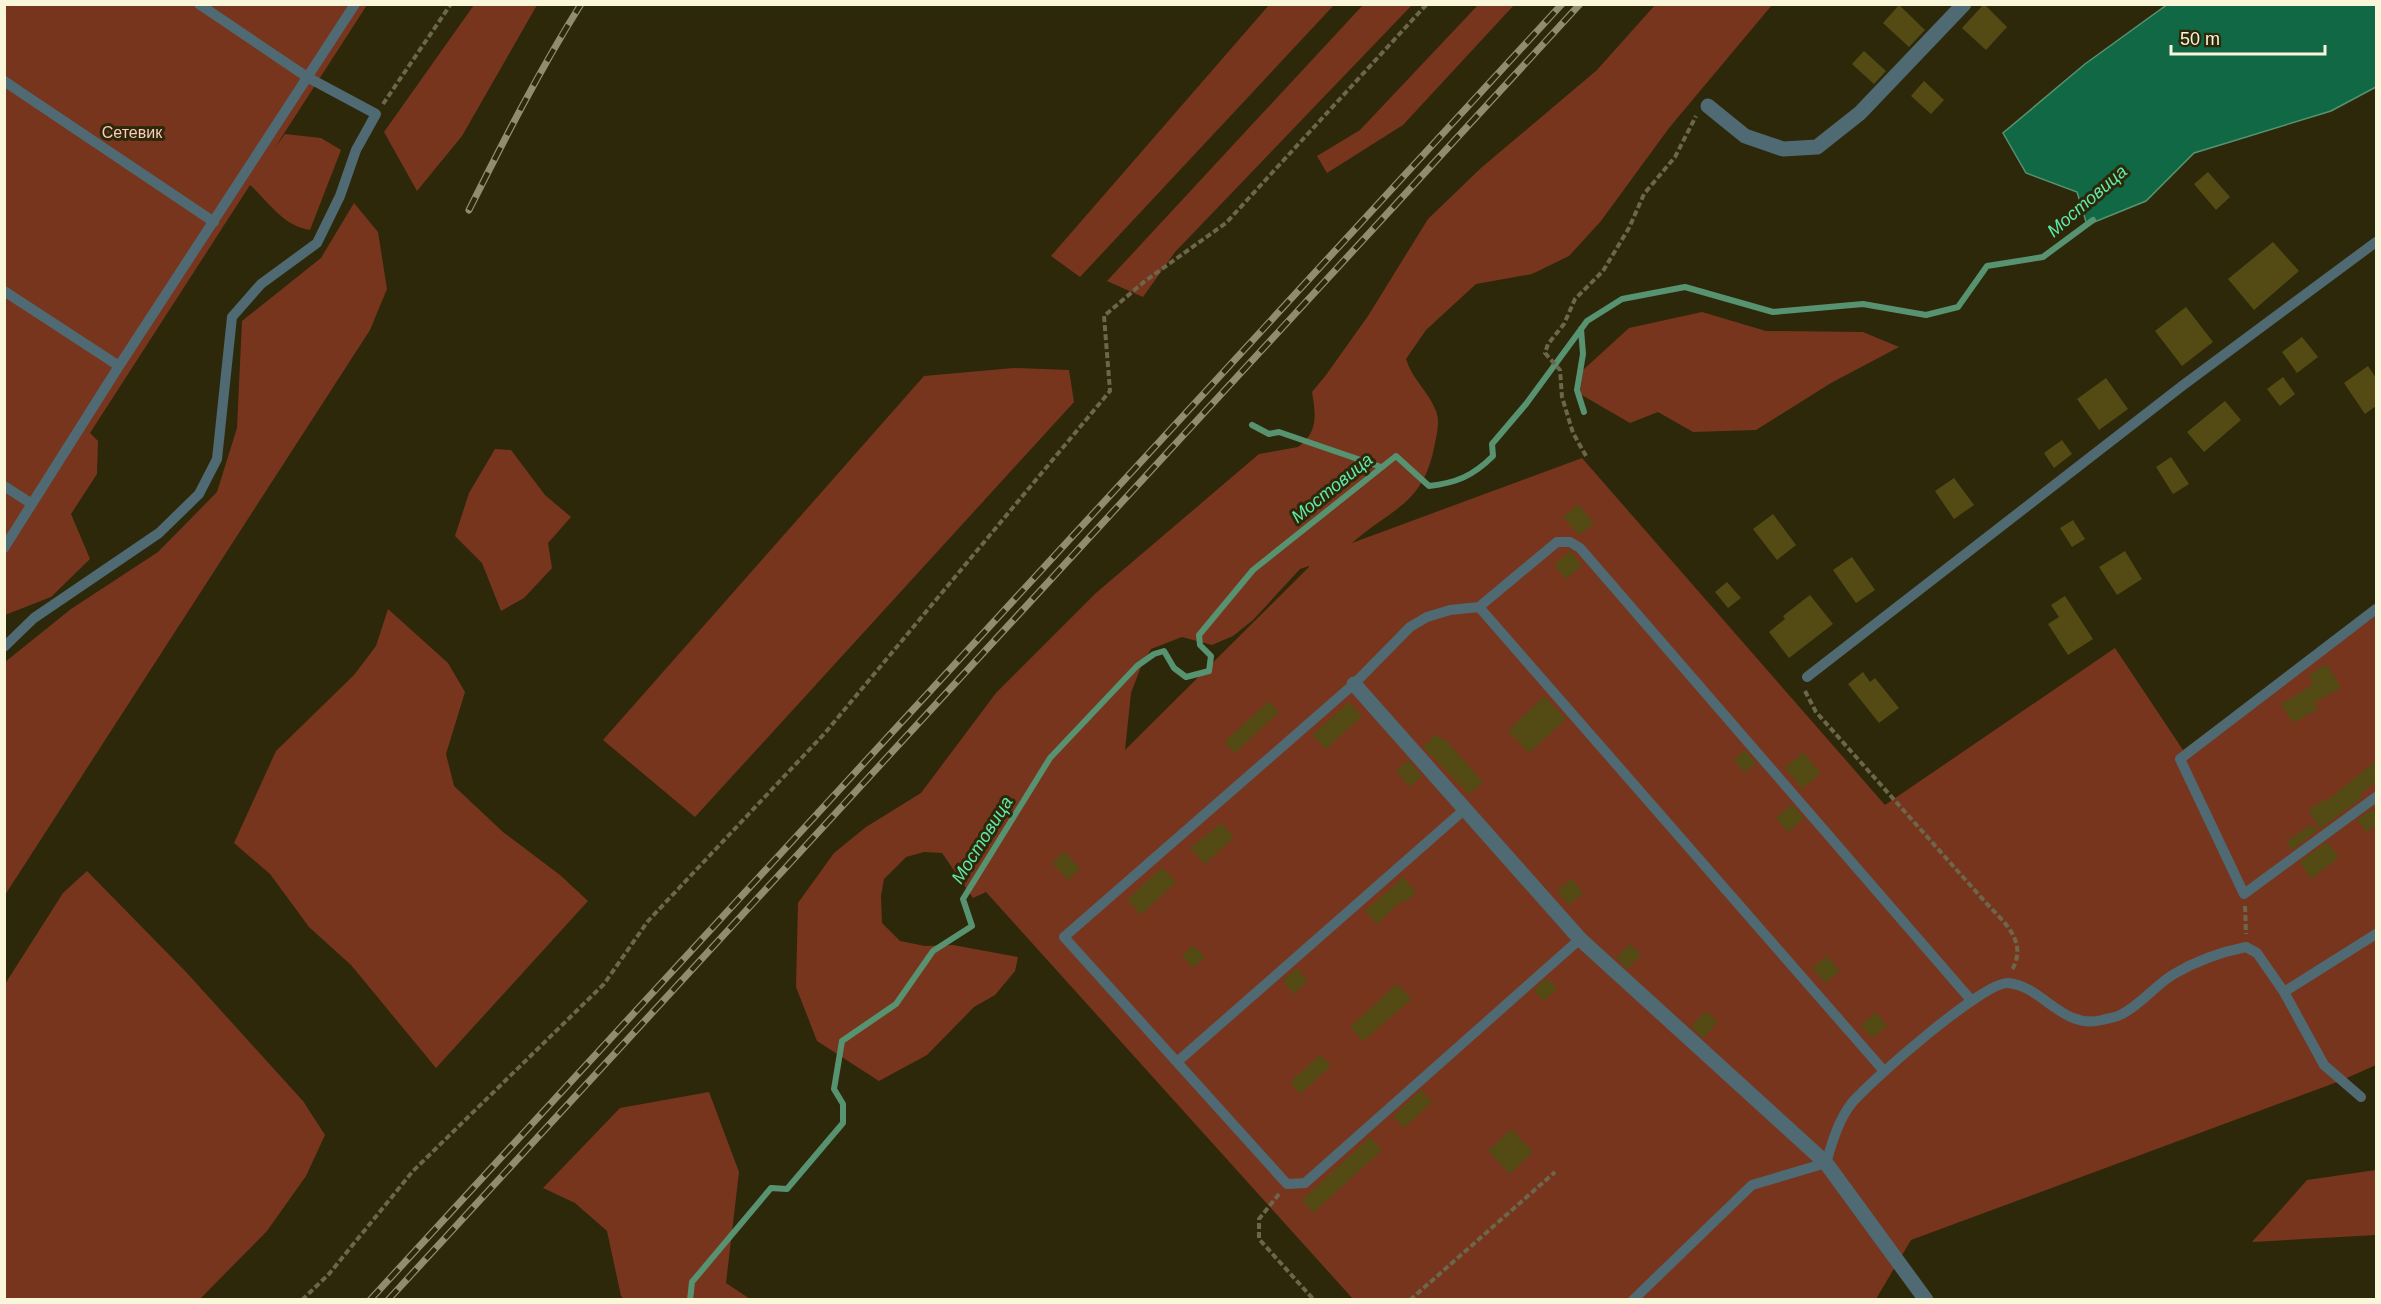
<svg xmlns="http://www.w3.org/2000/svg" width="2381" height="1304" font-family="Helvetica,sans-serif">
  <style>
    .green { fill: #78351d; fill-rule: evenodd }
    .water { fill: #116845; stroke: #579371; stroke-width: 1.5 }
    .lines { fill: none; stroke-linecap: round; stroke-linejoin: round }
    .stream { stroke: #579371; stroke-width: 6 }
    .building { fill: #544b14 }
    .path { stroke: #6c674a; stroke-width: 4; stroke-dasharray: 6 3; stroke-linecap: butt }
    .lane { stroke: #4f6a73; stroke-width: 10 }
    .street { stroke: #4f6a73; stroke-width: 15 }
    .rail-casing { stroke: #918c6f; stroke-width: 7 }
    .rail { stroke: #2d280a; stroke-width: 4.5; stroke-dasharray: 14; stroke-linecap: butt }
    .labels { text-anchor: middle; stroke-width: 6; stroke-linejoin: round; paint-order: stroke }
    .park-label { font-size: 16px; fill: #fccbba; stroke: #2d280a }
    .water-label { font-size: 18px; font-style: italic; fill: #60eaaa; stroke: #2d280a }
  </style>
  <rect width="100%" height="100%" fill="#2d280a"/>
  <path class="green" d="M 5,5 L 367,5 L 274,149 L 285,134 L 321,138 L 341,150 L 310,230 C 283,226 269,202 250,185 L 90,433 L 98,441 L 97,474 L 71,514 L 90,559 L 51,597 L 5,615 Z
    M 474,5 L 537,5 L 462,136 L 417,191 L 384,132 Z
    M 1269,5 L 1334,5 L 1080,277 L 1051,256 Z
    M 1363,5 L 1412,5 L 1175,252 L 1143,297 L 1107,281 Z
    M 1478,5 L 1514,5 L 1403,125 L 1327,173 L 1317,156 L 1360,130 Z
    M 1655,5 L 1772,5 L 1669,128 L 1601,221 L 1569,256 L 1532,274 L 1476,284 L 1426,330 L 1406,359 C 1412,379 1429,392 1436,411 C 1440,421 1437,433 1435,443 C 1424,505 1393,507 1352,543 L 1582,458 L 1885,805 L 2115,648 L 2183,750 L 2376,607 L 2376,1065 L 2340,1081 L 1911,1240 L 1876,1299 L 1353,1299 L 986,892 L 973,898 L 942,853 L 924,852 L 906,857 L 884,879 L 881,896 L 882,923 L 900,941 L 925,946 L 953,945 L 1018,957 L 1015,971 L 995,995 L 974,1007 L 927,1055 L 879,1081 L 817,1041 L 796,987 L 798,903 L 834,853 L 866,827 L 921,793 L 996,693 L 1096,593 L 1259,454 L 1298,447 C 1318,433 1316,415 1312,392 L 1326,375 L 1368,316 L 1428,219 L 1481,168 L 1597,70 ZM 1309,566 L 1309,567 L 1125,750 L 1131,693 L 1142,664 L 1151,649 L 1182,637 L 1212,645 L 1233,636 L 1253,620 L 1300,569 Z
    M 354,203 L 378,232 L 387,289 L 370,330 L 5,895 L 5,662 L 71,609 L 158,552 L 217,492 L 237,428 L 242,321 L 321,258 Z
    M 1702,312 L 1766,331 L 1863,332 L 1899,347 L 1831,383 L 1756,430 L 1693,432 L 1658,412 L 1630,423 L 1580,394 L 1583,370 L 1629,328 Z
    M 1014,368 L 1069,370 L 1074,402 L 695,817 L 603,740 L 924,376 Z
    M 495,449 L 511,450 L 545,495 L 571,517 L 548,543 L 552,568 L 524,598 L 501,611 L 482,563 L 455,536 L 469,493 Z
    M 388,609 L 448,663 L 465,692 L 446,754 L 454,786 L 503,832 L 560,875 L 588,901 L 436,1068 L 351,965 L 309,927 L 270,874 L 234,843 L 276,751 L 354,675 L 376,646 Z
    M 87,871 L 186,972 L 303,1101 L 325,1135 L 306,1176 L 267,1231 L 200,1299 L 5,1299 L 5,984 L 63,893 Z
    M 709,1092 L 739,1172 L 726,1283 L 750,1299 L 624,1299 L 621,1296 L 607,1231 L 575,1203 L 543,1188 L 620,1108 Z
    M 2376,1170 L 2376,1235 L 2252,1242 L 2307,1180 Z"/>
  <path class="water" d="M 2168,4 L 2376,5 L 2376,87 L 2331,111 L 2194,153 L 2146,201 L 2087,225 L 2077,192 L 2026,173 L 2003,133 L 2085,64 Z"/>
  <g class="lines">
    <path class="stream" d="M 1581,329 L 1583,354 L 1577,390 L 1584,412
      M 1252,425 L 1269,434 L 1279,432 L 1381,467
      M 690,1300 L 692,1282 L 771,1188 L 787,1189 L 843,1123 L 843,1104 L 834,1089 L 842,1041 L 896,1004 L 933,951 L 972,926 L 963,899 L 1050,758 L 1137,666 L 1154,654 L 1164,651 L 1174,668 L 1186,677 L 1209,671 L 1211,656 L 1200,645 L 1199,635 L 1253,570 L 1396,456 L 1429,486 C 1456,483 1473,476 1493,456 L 1492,444 L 1526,404 L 1587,321 L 1622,299 L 1685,287 L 1773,312 L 1863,304 L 1926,315 L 1958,307 L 1987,266 L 2043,257 L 2093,220"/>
  </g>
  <path class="building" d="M 1984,4 L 2007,27 L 1986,50 L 1962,28 Z
    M 1899,5 L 1925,30 L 1909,47 L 1883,23 Z
    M 1864,51 L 1886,71 L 1874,84 L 1852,64 Z
    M 1924,81 L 1944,100 L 1931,114 L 1911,96 Z
    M 2208,172 L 2230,197 L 2216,210 L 2194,184 Z
    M 2273,242 L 2299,271 L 2254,310 L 2228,279 Z
    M 2186,307 L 2213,342 L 2182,366 L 2155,331 Z
    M 2302,337 L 2318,357 L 2297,373 L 2282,352 Z
    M 2368,366 L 2376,378 L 2376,406 L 2365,414 L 2344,383 Z
    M 2283,377 L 2295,394 L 2280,406 L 2267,389 Z
    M 2106,378 L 2128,409 L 2099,430 L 2077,399 Z
    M 2225,401 L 2241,420 L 2204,452 L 2187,432 Z
    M 2062,440 L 2072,454 L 2054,468 L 2044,453 Z
    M 2171,457 L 2189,484 L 2173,494 L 2156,467 Z
    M 1954,478 L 1974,505 L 1954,519 L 1935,491 Z
    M 1578,504 L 1594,523 L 1579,535 L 1563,517 Z
    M 1773,514 L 1796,545 L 1777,560 L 1753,529 Z
    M 2073,520 L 2085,539 L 2072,547 L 2060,528 Z
    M 1570,551 L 1582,565 L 1566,579 L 1554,565 Z
    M 2125,551 L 2142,579 L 2117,595 L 2099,567 Z
    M 1852,557 L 1875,590 L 1856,603 L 1833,570 Z
    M 1727,582 L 1741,598 L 1728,608 L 1715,592 Z
    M 1810,595 L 1833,624 L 1789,658 L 1769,632 L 1785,619 L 1783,616 Z
    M 2065,596 L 2093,639 L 2068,655 L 2048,624 L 2059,617 L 2051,605 Z
    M 2327,664 L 2341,688 L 2314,703 L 2318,709 L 2293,723 L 2281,704 L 2313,684 L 2308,675 Z
    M 1863,672 L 1870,682 L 1875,678 L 1899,708 L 1879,723 L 1848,684 Z
    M 1544,696 L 1566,719 L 1529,753 L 1508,731 Z
    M 1269,701 L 1279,712 L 1235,753 L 1224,742 Z
    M 1349,702 L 1362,716 L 1326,749 L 1312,735 Z
    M 1436,734 L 1442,740 L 1444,738 L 1483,782 L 1469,794 L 1423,747 Z
    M 1745,750 L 1756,763 L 1744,773 L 1734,760 Z
    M 1803,752 L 1821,773 L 1802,789 L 1785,768 Z
    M 1408,760 L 1422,776 L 1410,787 L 1396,771 Z
    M 2376,761 L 2376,781 L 2360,795 L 2362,798 L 2320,829 L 2308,810 L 2324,800 L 2325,802 Z
    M 1792,804 L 1804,818 L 1788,832 L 1776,818 Z
    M 2372,809 L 2376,815 L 2376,825 L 2367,832 L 2357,820 Z
    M 1221,823 L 1234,837 L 1205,864 L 1190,848 Z
    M 2312,824 L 2317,831 L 2292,850 L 2286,842 Z
    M 2327,842 L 2339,857 L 2311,879 L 2300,862 Z
    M 1064,851 L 1080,869 L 1068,880 L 1052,863 Z
    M 1162,867 L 1176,882 L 1141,915 L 1127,900 Z
    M 1403,877 L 1416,892 L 1403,904 L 1401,901 L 1377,924 L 1365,911 Z
    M 1571,879 L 1583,893 L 1569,905 L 1557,891 Z
    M 1631,944 L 1641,955 L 1627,969 L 1616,957 Z
    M 1193,945 L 1205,957 L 1193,968 L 1182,956 Z
    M 1827,956 L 1840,971 L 1825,983 L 1812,968 Z
    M 1297,968 L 1308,981 L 1294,994 L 1283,981 Z
    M 1547,978 L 1557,988 L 1544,1001 L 1535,992 L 1535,989 Z
    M 1397,984 L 1412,999 L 1363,1041 L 1350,1027 Z
    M 1706,1011 L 1718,1022 L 1703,1038 L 1691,1027 Z
    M 1876,1012 L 1887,1026 L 1872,1038 L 1861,1025 Z
    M 1320,1055 L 1331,1066 L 1300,1094 L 1290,1082 Z
    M 1421,1090 L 1432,1102 L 1404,1128 L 1393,1116 Z
    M 1511,1129 L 1533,1152 L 1510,1174 L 1488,1151 Z
    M 1370,1137 L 1382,1150 L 1313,1213 L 1302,1200 Z"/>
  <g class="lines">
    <path class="path" d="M 383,104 L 451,4
      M 1586,456 L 1573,433 L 1562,397 L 1560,370 L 1545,353 L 1548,344 L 1564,324 L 1575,299 L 1603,271 L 1629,228 L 1644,194 L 1675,157 L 1696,116
      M 1805,691 L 1816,712 L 1987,904 C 2005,923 2028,942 2012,970
      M 2245,906 L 2246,934
      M 1279,1194 L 1259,1219 L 1259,1239 L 1314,1300
      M 302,1300 L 329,1274 L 413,1171 L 604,984 L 648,921 L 825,733 L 1110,391 L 1104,316 L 1145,281 L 1226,223 L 1427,4
      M 1410,1300 L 1555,1172"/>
    <path class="lane" d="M 4,81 L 214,222
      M 4,291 L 119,366
      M 4,486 L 32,504
      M 4,548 L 119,366 L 355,4
      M 1479,607 L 1884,1071
      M 2376,609 L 2180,759 L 2244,894 L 2376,797
      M 4,647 L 34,618 L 159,533 L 199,494 L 217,459 L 232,317 L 261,284 L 317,243 L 340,196 L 356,150 L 376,114 L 307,77 L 199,4
      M 1807,677 L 2182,386 L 2376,242
      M 1580,939 L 1305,1183 L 1287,1184 L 1064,937 L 1354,684 L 1410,627 L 1427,617 L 1450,610 L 1479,607 L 1557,542 L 1570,542 L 1580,548 L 1971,1000
      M 2284,992 L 2324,1065 L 2361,1097
      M 1177,1062 L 1465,809
      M 1633,1300 L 1752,1185 L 1826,1163 C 1832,1143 1838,1121 1851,1104 C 1869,1082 1984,981 2008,983 C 2043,986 2062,1030 2102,1020 C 2108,1018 2115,1018 2120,1015 C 2140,1006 2155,985 2174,974 C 2196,961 2221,952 2246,947 L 2257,953 L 2284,992 L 2376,934"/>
    <path class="street" d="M 1708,106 L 1745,136 L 1783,149 L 1817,147 L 1860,113 L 1964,4
      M 1354,684 L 1580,939 L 1826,1163 L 1926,1300"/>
    <g class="rail-casing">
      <path id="rail" d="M 469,210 C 504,140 539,71 581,4
        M 370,1300 L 1562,4
        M 388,1300 L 1580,4"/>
    </g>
    <use href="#rail" class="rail"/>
  </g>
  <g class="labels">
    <g class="park-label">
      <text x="132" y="138">Сетевик</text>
    </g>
    <g class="water-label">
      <text transform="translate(2087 201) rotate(-41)" y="6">Мостовица</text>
      <text transform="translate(1332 488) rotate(-39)" y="6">Мостовица</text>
      <text transform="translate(982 840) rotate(-58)" y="6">Мостовица</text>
    </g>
  </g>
  <rect width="2381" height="1304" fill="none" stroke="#faf6d9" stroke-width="12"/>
  <path d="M2171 45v9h154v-9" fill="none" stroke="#faf6d9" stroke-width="3"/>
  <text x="2180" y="45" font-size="18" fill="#faf6d9" stroke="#2d280a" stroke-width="4.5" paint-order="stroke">50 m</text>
</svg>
